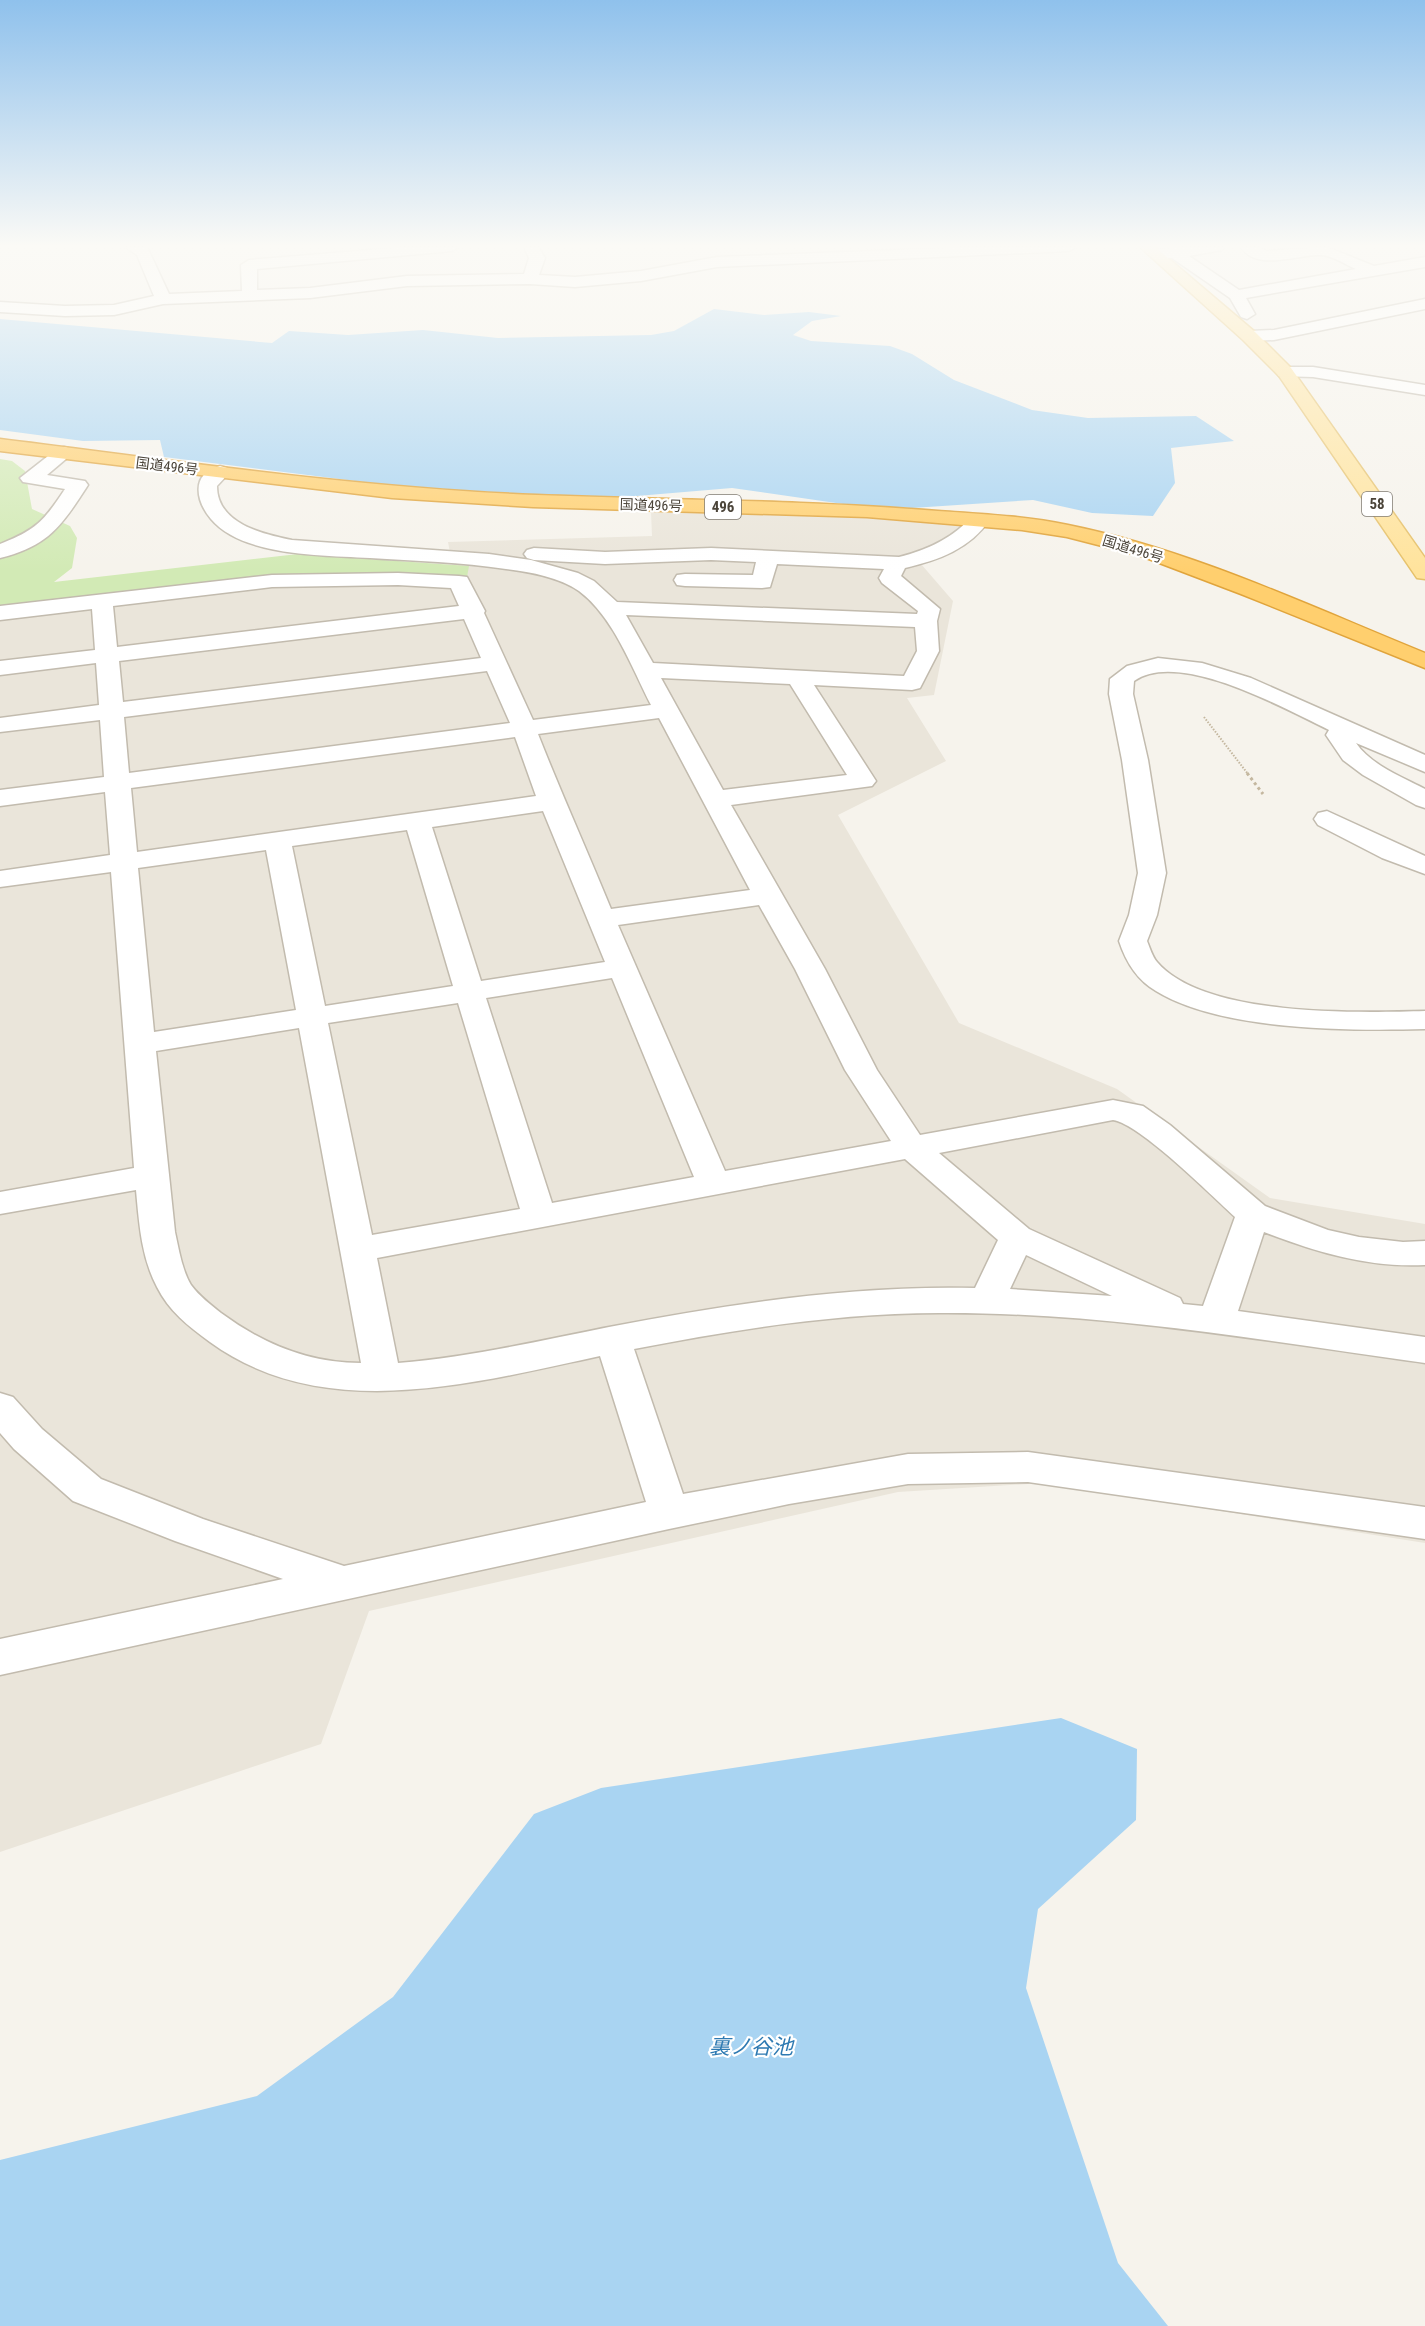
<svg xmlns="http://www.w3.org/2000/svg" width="1425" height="2326" font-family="'Roboto Condensed','Noto Sans JP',sans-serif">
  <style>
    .residential { fill: #eae5da }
    .green { fill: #d2eab5 }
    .water { fill: #a9d4f2 }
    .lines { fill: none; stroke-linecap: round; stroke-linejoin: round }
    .minor-casing { stroke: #c2bbae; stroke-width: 3 }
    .major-casing { stroke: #e6c16a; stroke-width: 3 }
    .highway-casing { stroke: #e0a43c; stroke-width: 3 }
    .path-far1 { stroke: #c4b79f; stroke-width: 2; stroke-dasharray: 1.5 1.5; stroke-linecap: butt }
    .path { stroke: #c4b79f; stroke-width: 3; stroke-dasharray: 3 3; stroke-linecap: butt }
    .minor { fill: #fff; fill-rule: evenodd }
    .major { fill: #ffe39c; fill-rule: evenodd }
    .highway { fill: #ffcf6e; fill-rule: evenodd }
    .labels { text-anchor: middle; stroke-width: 4.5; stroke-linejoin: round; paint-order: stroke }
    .far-street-label { font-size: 14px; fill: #4b4439; stroke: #fff }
    .shield { fill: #fff; stroke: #817c74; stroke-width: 1.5 }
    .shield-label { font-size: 15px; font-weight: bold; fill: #4b4439 }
    .near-water-label { font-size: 21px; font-style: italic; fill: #2e7ab2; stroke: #fff }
  </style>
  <rect width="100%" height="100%" fill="#f6f3ec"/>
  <path class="residential" d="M 651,512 L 831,513 L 962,525 L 921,564 L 953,601 L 934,695 L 907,698 L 946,761 L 838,815 L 959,1023 L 1117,1089 L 1270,1198 L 1425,1224 L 1425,1543 L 1043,1483 L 898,1492 L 369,1611 L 321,1744 L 0,1852 L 0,602 L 454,573 L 448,542 L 652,536 Z"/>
  <path class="green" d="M 0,459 L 12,461 L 25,471 L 32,509 L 70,526 L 77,538 L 72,568 L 54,582 L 298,554 L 469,566 L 467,577 L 305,575 L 0,608 Z"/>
  <path class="water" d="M 714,309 L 764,315 L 809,312 L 841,316 L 812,321 L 793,335 L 811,341 L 890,346 L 912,354 L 954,380 L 1032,410 L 1088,418 L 1196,416 L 1234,441 L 1171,448 L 1175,483 L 1153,516 L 1092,513 L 1033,500 L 912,508 L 850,505 L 732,488 L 613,498 L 411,488 L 164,457 L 160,440 L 83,441 L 0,430 L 0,319 L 272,343 L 289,331 L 348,335 L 423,330 L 498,338 L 651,335 L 674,331 Z
    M 1061,1718 L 1137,1749 L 1136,1820 L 1038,1909 L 1026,1988 L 1118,2263 L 1168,2326 L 0,2326 L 0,2160 L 257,2096 L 393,1997 L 534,1814 L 601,1788 Z"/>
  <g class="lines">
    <g class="minor-casing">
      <path id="minor" d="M 125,247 L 143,247 L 148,249 L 169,294 L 242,291 L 241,265 L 249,260 L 406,247 L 459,247 L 452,251 L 257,269 L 257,290 L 310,288 L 407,276 L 524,274 L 529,258 L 524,247 L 538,247 L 545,258 L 539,275 L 575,277 L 641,271 L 717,257 L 974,247 L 1076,247 L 1069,251 L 717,267 L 641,281 L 575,287 L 530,284 L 407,286 L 310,298 L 163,304 L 114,315 L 65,316 L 0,312 L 0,302 L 65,306 L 114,305 L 154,296 L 137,255 Z
        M 1189,247 L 1224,247 L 1222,250 L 1189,256 L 1239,290 L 1356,269 C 1346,265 1332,255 1321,255 C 1298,254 1256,272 1241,247 L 1258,247 L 1267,251 L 1327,247 L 1374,266 L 1425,257 L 1425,267 L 1246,298 L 1255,314 L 1247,319 L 1241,317 L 1230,298 L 1172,258 L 1156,259 L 1148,254 L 1156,249 Z
        M 1425,299 L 1425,309 L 1274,340 L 1249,341 L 1241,336 L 1249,331 L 1274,330 Z
        M 1285,367 L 1313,367 L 1425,385 L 1425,395 L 1313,377 L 1279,376 L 1276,372 L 1279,368 Z
        M 64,447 L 71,449 L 73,453 L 47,475 L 85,481 L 88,485 C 62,525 49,546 0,558 L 0,544 C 36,530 44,521 65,489 L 23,482 L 20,478 L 57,449 Z
        M 220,466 L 227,468 L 230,472 L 217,486 C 217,524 263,534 292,540 L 489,554 L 531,560 L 578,573 L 594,581 L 617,602 L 917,614 L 918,611 L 882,583 L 879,578 L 884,569 L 777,564 L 770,587 L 762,588 L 685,586 L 677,585 L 674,580 L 677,575 L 685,574 L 753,575 L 756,562 L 711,560 L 605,564 L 534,560 L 527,558 L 524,554 L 527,550 L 534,548 L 605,552 L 711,548 L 899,557 C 927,550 954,538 973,515 L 987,515 L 990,519 C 970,549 939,560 905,568 L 901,576 L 940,609 L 937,621 L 939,651 L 920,688 L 912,690 L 814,685 L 876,781 L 872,786 L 731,805 L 825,969 L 877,1070 L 920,1135 L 1113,1100 L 1143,1106 L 1170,1125 L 1265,1206 L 1328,1230 L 1359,1237 L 1403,1242 L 1425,1241 L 1425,1265 C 1368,1268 1316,1252 1264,1232 L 1238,1311 L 1425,1337 L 1425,1363 C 1267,1341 1109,1313 948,1313 C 843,1312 738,1329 634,1349 L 683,1494 L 908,1454 L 1028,1452 L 1425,1507 L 1425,1539 L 1028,1482 L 908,1484 L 789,1504 L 669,1529 L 0,1675 L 0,1639 L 283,1579 L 175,1541 L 73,1501 L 14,1449 L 0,1433 L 0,1393 L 13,1397 L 42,1429 L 101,1479 L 203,1519 L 344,1566 L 646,1502 L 600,1356 C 474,1383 324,1425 210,1342 C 188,1326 169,1311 157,1287 C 141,1257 139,1222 136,1190 L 0,1214 L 0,1192 L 134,1168 L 111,872 L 0,887 L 0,871 L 110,855 L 105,792 L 0,806 L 0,790 L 104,777 L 100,720 L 0,732 L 0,718 L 99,705 L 96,663 L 0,675 L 0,661 L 95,650 L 92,609 L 0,620 L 0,606 L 272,575 L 398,573 L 459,576 L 467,577 L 485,611 L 484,613 L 533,720 L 651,705 C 632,668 613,616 579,591 C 559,577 530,572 506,569 C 461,562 415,561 370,558 C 324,555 243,557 211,519 C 195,500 191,473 220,466 ZM 398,585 L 451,588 L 459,606 L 117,647 L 113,606 L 272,587 ZM 626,615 L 915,627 L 917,651 L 904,676 L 653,663 ZM 464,619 L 481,658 L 123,702 L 119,661 ZM 487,671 L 510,723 L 129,773 L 124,717 ZM 661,678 L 790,684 L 847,775 L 723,790 ZM 659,718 L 750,890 L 611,909 C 587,850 561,793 538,734 ZM 515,737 L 536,796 L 137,852 L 131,788 ZM 543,811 L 605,962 L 481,981 L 432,827 ZM 407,830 L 453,986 L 325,1006 L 292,846 ZM 266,850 L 296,1010 L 154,1032 L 138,868 ZM 759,905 L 795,969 L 845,1070 L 891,1141 L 725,1171 L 618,925 ZM 612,978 L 694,1177 L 552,1203 L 486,998 ZM 458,1003 L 520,1209 L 372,1235 L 328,1023 ZM 299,1028 L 361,1363 C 309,1363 263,1344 221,1313 C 211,1305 199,1296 191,1285 C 182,1270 179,1250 175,1232 L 156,1051 ZM 1113,1120 C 1140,1124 1211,1195 1235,1217 L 1203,1306 L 1183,1304 L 1180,1298 L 1029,1229 L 939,1153 ZM 905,1159 L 998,1240 L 975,1288 C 852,1285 730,1304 609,1327 C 539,1341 470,1357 398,1363 L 377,1258 ZM 1026,1255 L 1112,1296 L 1010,1289 Z
        M 1158,658 L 1202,663 L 1251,678 L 1425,755 L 1425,772 L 1356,743 C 1371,765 1402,777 1425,789 L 1425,808 L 1416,805 L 1363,775 L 1343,760 L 1326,735 L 1329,730 C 1285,709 1179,649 1134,681 L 1133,694 L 1148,760 L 1166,873 L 1157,915 L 1147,941 C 1150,948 1152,956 1157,962 C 1204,1017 1357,1013 1425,1011 L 1425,1029 C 1350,1031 1221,1031 1156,991 C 1137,980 1126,962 1119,941 L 1129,915 L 1138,873 L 1122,760 L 1109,694 L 1110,679 L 1127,666 Z
        M 1327,811 L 1425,856 L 1425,874 L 1382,858 L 1318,825 L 1314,819 L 1318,813 Z"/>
    </g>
    <g class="major-casing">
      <path id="major" d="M 1140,247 L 1155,247 L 1255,332 L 1291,368 L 1425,558 L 1425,579 L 1417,578 L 1279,376 L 1243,340 Z"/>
    </g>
    <g class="highway-casing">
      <path id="highway" d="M 0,439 C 178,461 357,488 537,495 C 671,500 805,500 938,511 C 981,514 1025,516 1068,525 C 1192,550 1309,606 1425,653 L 1425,668 L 1241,594 L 1141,556 L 1067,537 L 1022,530 L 867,517 L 533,507 L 392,498 L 0,451 Z"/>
    </g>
    <path class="path-far1" d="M 1204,717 L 1248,774"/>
    <path class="path" d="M 1247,773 L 1263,794"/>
    <use href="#minor" class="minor"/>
    <use href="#major" class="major"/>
    <use href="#highway" class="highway"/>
  </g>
  <linearGradient id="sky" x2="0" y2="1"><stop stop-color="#8fc1ec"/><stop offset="0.43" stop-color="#fbfaf6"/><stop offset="1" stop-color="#fbfaf6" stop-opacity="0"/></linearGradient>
  <rect width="1425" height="572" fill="url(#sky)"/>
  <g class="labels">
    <g class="far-street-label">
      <text transform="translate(167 466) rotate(7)" y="5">国道496号</text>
      <text transform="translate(651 505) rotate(2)" y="5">国道496号</text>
      <text transform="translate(1133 549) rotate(17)" y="5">国道496号</text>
    </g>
    <g class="shield">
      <rect x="1362" y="492" width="30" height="24" rx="4.5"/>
      <rect x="705" y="495" width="36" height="24" rx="4.5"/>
    </g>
    <g class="shield-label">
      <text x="1377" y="509">58</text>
      <text x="723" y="512">496</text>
    </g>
    <g class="near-water-label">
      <text x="751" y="2054">裏ノ谷池</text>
    </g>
  </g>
</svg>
